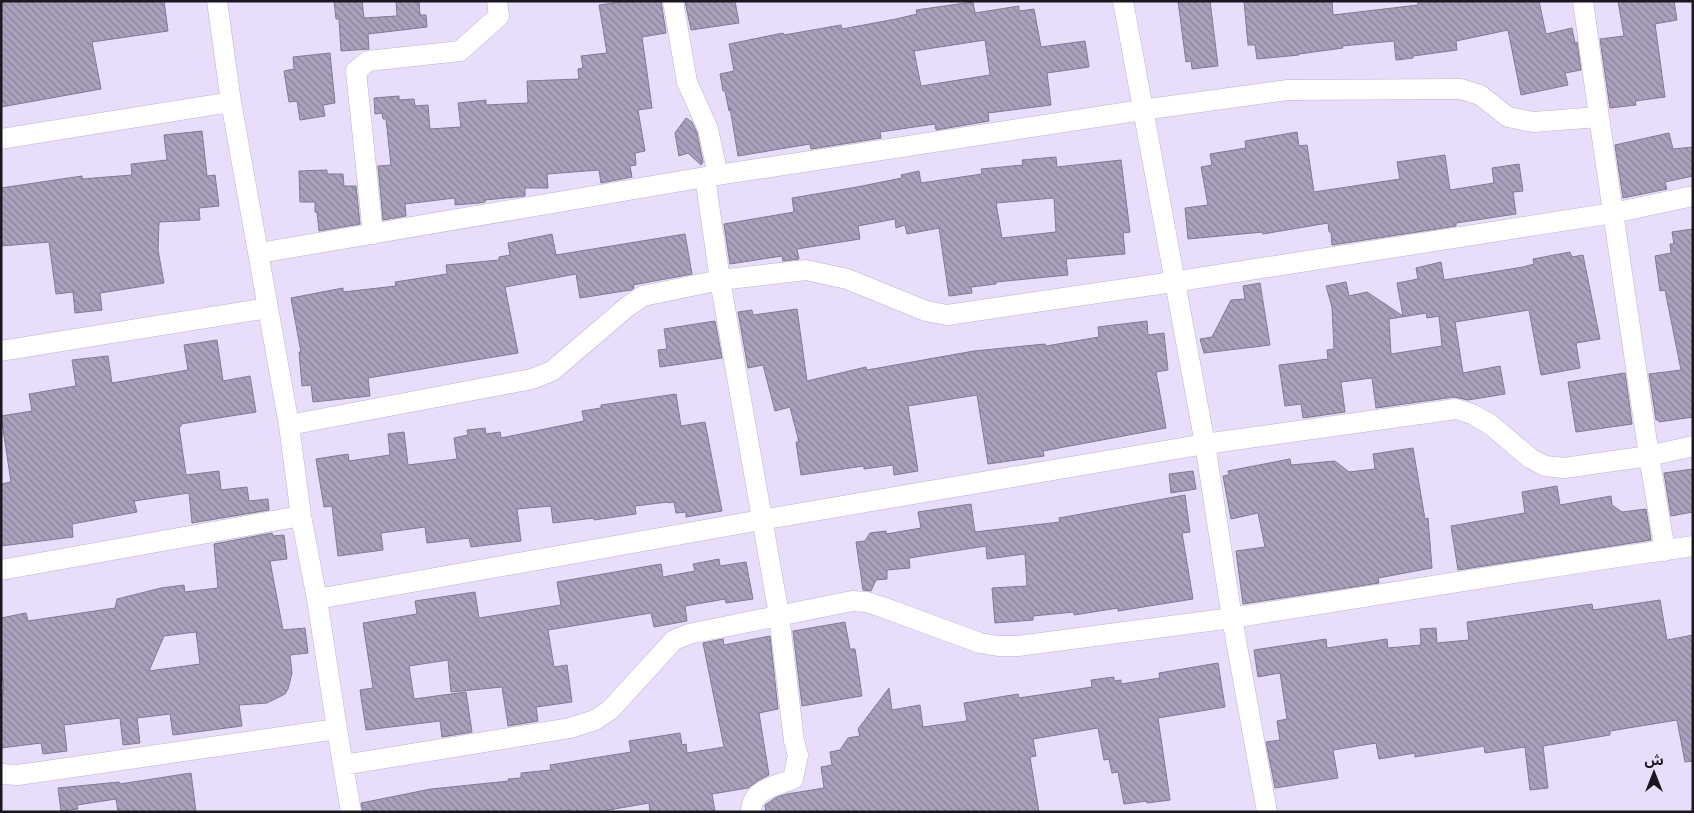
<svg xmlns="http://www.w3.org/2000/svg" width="1694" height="813" font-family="'Work Sans','Noto Sans Arabic',sans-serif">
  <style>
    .building { fill: url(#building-back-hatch); stroke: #827993; fill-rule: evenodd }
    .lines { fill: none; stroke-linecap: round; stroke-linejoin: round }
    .street-casing { stroke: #bcb3cf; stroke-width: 21 }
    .street { stroke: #fff; stroke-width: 20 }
  </style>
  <defs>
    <pattern id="building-back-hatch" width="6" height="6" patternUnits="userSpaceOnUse" patternTransform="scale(1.25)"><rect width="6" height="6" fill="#aaa1bc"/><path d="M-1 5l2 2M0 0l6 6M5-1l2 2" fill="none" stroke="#8a8298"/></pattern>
  </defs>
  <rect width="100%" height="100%" fill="#e8defb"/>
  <path class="building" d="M 1,1 L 164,1 L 168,31 L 92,42 L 101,89 L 1,107 Z
    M 334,1 L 362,1 L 364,18 L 397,16 L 396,1 L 419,1 L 420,15 L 426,15 L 427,27 L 368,34 L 369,49 L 341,51 L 339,19 L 336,19 Z
    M 614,1 L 661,1 L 666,33 L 642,37 L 652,108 L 638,110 L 645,151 L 635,153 L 636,165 L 630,166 L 632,177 L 601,183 L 599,170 L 547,174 L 548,188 L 525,188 L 525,196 L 485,200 L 485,202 L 479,203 L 455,205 L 455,198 L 405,204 L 406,216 L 383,220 L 378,166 L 391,165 L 386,119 L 383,119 L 382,113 L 375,114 L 374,98 L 399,96 L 399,100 L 414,99 L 415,106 L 428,105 L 430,129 L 461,127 L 458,103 L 486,100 L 486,105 L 528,103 L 527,81 L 579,79 L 578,69 L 583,68 L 581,56 L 607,53 L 599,5 L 614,3 Z
    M 685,1 L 735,1 L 739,23 L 691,30 Z
    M 1178,1 L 1210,1 L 1218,66 L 1192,69 L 1191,61 L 1186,62 Z
    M 1244,1 L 1332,1 L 1333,15 L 1418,5 L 1418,1 L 1539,1 L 1546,34 L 1572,28 L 1575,43 L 1577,42 L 1581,70 L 1565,73 L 1568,85 L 1521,95 L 1508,30 L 1456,41 L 1457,50 L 1413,56 L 1413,58 L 1396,60 L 1394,41 L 1342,46 L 1343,48 L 1299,54 L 1299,55 L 1257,59 L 1255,45 L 1248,45 Z
    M 1618,1 L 1674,1 L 1677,20 L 1655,24 L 1665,97 L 1635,101 L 1636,105 L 1610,108 L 1600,39 L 1624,36 Z
    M 973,2 L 975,13 L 1019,6 L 1019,11 L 1034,9 L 1041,47 L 1085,41 L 1089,67 L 1047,73 L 1051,105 L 988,113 L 989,121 L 936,130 L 935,124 L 880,132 L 881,138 L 811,149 L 810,144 L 738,156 L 730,108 L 729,111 L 725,91 L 723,91 L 720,74 L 734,71 L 729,44 L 783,33 L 784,35 L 841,25 L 842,29 L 896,19 L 917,14 L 916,10 ZM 985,40 L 990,75 L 921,86 L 914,51 Z
    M 330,53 L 335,103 L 323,105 L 325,116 L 300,120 L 297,101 L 289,102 L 284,71 L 294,69 L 293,57 Z
    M 686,118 L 692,122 L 697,133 L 703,162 L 701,165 L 688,153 L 679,156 L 675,133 Z
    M 202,131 L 207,176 L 215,175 L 219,206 L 199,208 L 200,220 L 159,222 L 158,250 L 164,283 L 100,293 L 102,310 L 75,313 L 73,292 L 56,294 L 49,242 L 1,246 L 1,188 L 82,176 L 82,179 L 132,175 L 131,164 L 167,160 L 164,135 Z
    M 1297,132 L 1299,146 L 1307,145 L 1314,192 L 1400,179 L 1397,162 L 1445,155 L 1450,190 L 1494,183 L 1492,168 L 1519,164 L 1523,191 L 1513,192 L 1516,214 L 1456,223 L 1456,226 L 1332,245 L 1331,232 L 1329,232 L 1328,223 L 1263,234 L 1263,232 L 1188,239 L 1185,208 L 1208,205 L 1201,167 L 1212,165 L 1210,154 L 1246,148 L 1245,141 Z
    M 1669,133 L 1673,149 L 1693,147 L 1693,176 L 1665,182 L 1667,189 L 1623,198 L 1615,145 Z
    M 1056,157 L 1057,167 L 1121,160 L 1130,232 L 1123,233 L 1125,254 L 1066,259 L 1068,275 L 996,282 L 996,284 L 971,287 L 972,293 L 949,296 L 939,228 L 907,234 L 905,225 L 896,228 L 895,219 L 858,226 L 860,239 L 797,249 L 799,259 L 783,261 L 782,256 L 730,264 L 724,224 L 794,212 L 792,198 L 857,187 L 902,178 L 901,175 L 919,171 L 921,183 L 982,174 L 981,169 L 1023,165 L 1022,160 ZM 1054,198 L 1056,232 L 1002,238 L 996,203 Z
    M 327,170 L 327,174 L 343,174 L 344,186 L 356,186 L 360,224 L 319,231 L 317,212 L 315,212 L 315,202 L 300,202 L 299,171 Z
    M 1693,229 L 1693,417 L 1659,422 L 1659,420 L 1656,420 L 1649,374 L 1681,370 L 1665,290 L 1660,291 L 1655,256 L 1671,253 L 1670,244 L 1674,244 L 1672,232 Z
    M 552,234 L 556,255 L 685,234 L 692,274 L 633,285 L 634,288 L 631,290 L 580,298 L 576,274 L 505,287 L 518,353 L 368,378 L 370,396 L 313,402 L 311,385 L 302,386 L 299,352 L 301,352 L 291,298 L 343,288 L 343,292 L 396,286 L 395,282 L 447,274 L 446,265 L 499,260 L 499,257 L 510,255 L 508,243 Z
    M 1570,252 L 1572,257 L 1583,255 L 1600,339 L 1576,343 L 1580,368 L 1541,375 L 1529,310 L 1455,322 L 1463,373 L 1500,366 L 1505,394 L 1468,400 L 1454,397 L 1376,408 L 1372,378 L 1341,382 L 1345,412 L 1303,418 L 1301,404 L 1285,406 L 1279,365 L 1328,359 L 1327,350 L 1334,349 L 1332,307 L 1326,286 L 1346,282 L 1349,296 L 1367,292 L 1403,316 L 1397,283 L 1418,279 L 1416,268 L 1441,262 L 1444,280 L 1523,267 L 1534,264 L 1533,259 ZM 1426,313 L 1427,318 L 1439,316 L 1442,346 L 1391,354 L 1389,319 Z
    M 1260,283 L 1270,345 L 1204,353 L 1200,339 L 1212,337 L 1231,300 L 1245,299 L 1243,286 Z
    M 797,309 L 807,381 L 866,367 L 867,370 L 974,351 L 1045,344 L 1046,346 L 1099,337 L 1098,327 L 1147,321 L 1148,335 L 1164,333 L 1168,370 L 1156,372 L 1166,428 L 1043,451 L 1044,456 L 988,464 L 977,395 L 908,406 L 918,471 L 894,475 L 893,465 L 864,469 L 864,466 L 801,475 L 796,442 L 799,442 L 790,407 L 775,411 L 763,365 L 748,368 L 738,312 L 752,310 L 753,315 Z
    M 715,321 L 722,358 L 660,367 L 658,350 L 667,349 L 664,329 Z
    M 217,340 L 223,381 L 250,376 L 256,412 L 181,424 L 181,426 L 179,427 L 186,475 L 219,471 L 221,490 L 247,487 L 249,501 L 268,499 L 269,510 L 192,523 L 189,493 L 134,501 L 137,512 L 72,524 L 73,537 L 1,546 L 1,484 L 11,482 L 1,416 L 32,411 L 29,394 L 76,386 L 72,360 L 108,356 L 112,383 L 188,370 L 184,345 Z
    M 1625,373 L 1632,424 L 1576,432 L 1568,382 Z
    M 676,394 L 681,426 L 705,422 L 722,511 L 686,517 L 686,512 L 676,513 L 674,502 L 668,503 L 668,502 L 635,506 L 636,514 L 594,520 L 594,518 L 553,523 L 551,506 L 517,509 L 521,541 L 471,547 L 469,538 L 427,543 L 425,527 L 381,533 L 383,550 L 338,556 L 332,506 L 324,507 L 316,459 L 348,454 L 349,461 L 390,455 L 388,434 L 404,432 L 408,465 L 457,459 L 454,438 L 468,435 L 467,430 L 485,428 L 486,434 L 500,432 L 501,438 L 584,421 L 582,411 L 601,408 L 601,405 Z
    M 1413,448 L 1425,519 L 1428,518 L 1432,568 L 1378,578 L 1379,583 L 1243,604 L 1236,551 L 1265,547 L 1258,513 L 1231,519 L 1223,476 L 1229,475 L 1228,471 L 1290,459 L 1291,465 L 1335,461 L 1349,472 L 1375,469 L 1373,454 Z
    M 1693,469 L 1693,512 L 1671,516 L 1664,473 Z
    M 1193,471 L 1196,489 L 1171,493 L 1169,474 Z
    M 1557,486 L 1560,505 L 1611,496 L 1612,505 L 1622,512 L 1646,509 L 1651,540 L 1458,570 L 1451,526 L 1525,513 L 1522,492 Z
    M 1185,495 L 1190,532 L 1182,533 L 1193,599 L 1118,611 L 1118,608 L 1074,615 L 1074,612 L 1033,616 L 1033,620 L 995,623 L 992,588 L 1027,586 L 1025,554 L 987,559 L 986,546 L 909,558 L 910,568 L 887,570 L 887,579 L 876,580 L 871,591 L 863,590 L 856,542 L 865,541 L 870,533 L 886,531 L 886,534 L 921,528 L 918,512 L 971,504 L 975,532 L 1060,522 L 1059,518 Z
    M 272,533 L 273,536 L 284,535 L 287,559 L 270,561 L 283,630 L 305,628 L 308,653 L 290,655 L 292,673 L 288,689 L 285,694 L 267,703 L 239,705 L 242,726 L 173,735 L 170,714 L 137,718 L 140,743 L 123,745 L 120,718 L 64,725 L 67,751 L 43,754 L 41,743 L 1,748 L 1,691 L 4,690 L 1,668 L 1,618 L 26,613 L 28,621 L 115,608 L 117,599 L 161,588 L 184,585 L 185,592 L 218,588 L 214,544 ZM 196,632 L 200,664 L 149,671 L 164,636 Z
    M 719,559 L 720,566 L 746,562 L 753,599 L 726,603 L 725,599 L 685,606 L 687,621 L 654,627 L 651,613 L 548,630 L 554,667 L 567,665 L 572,702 L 536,707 L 538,721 L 508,726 L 502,687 L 451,692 L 448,660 L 409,666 L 414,699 L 466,692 L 472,732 L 442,737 L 440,721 L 366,730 L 360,690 L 373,688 L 363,623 L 417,614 L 415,601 L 475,592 L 479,618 L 561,605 L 557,582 L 661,564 L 663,577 L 695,571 L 693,564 Z
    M 1660,600 L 1667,640 L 1693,635 L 1693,761 L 1685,762 L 1677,720 L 1610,731 L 1610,735 L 1543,746 L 1548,788 L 1530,790 L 1525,747 L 1485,753 L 1484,746 L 1415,757 L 1415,753 L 1379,759 L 1376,743 L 1333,750 L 1338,778 L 1275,788 L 1266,742 L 1280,740 L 1277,721 L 1287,719 L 1280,673 L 1258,677 L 1254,650 L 1326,639 L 1327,648 L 1387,639 L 1388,648 L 1421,645 L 1420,629 L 1436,628 L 1437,643 L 1469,640 L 1467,622 L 1592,604 L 1593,610 Z
    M 845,622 L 850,649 L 855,649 L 862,696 L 802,706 L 793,631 Z
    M 770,636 L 778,709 L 759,713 L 769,775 L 759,780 L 748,788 L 712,794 L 715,812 L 650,812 L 649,803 L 597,812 L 571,812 L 571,810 L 555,812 L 363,812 L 361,803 L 431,789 L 509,781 L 508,779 L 521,778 L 521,773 L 551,770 L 550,765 L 631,752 L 629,741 L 680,733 L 682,745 L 686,744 L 687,753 L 724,747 L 703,643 L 723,639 L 724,645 Z
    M 1218,663 L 1225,707 L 1158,718 L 1170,800 L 1147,803 L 1147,801 L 1124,804 L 1118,772 L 1112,773 L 1109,759 L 1104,760 L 1098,728 L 1033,739 L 1036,756 L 1030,757 L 1039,812 L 766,812 L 765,805 L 777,797 L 787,794 L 824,788 L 821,767 L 832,765 L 830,752 L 840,750 L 848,738 L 860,736 L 858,729 L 889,688 L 892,710 L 920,705 L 923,727 L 967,721 L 964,703 L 1018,694 L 1019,698 L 1092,687 L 1091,680 L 1114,677 L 1114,681 L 1121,680 L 1121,684 L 1160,678 L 1159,673 Z
    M 191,773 L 196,812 L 118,812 L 116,799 L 77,805 L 78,809 L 61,811 L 58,788 L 119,782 L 120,784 Z"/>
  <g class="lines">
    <g class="street-casing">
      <path id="street" d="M 217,1 L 231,102 L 289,425 L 301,516 L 317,599 L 337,729 L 351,812
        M 673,1 L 687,82 L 708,129 L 718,175
        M 1123,1 L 1205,444 L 1232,618 L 1267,812
        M 1583,1 L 1599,117 L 1649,456 L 1665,551
        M 1,139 L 231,102
        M 705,177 L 720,280 L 779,615 L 794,741 L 798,755 L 793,779 C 776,786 751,789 751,812
        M 373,234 L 356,71 L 368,61 L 460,51 L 499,16 L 497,1
        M 259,253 L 705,177 L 1142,110 L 1288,90 L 1461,89 L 1480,95 L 1508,117 L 1533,122 L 1599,117
        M 1,351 L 268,308
        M 289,425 L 532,379 L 552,371 L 627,307 L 643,296 L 720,280 L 806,270 L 847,279 L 926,311 L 947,315 L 1173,282 L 1613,213 L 1693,196
        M 1,570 L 301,516
        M 317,599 L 761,520 L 1205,444 L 1456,409 L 1472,414 L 1491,425 L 1530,458 L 1545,466 L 1564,468 L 1649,456 L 1693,446
        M 343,765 L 570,728 L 595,720 L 610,710 L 674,640 L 689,634 L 852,601 L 867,602 L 882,607 L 980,643 L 998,646 L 1018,646 L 1232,618 L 1584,562 L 1693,546
        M 1,774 L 18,775 L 337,729"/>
    </g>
    <use href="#street" class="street"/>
  </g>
  <rect width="1694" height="813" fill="none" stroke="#1a1721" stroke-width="5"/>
  <g transform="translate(1654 773)" stroke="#e8defb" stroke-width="4" paint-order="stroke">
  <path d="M0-4L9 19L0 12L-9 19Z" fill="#1a1721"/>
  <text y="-8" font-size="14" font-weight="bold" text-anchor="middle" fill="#1a1721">ش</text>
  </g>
</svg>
